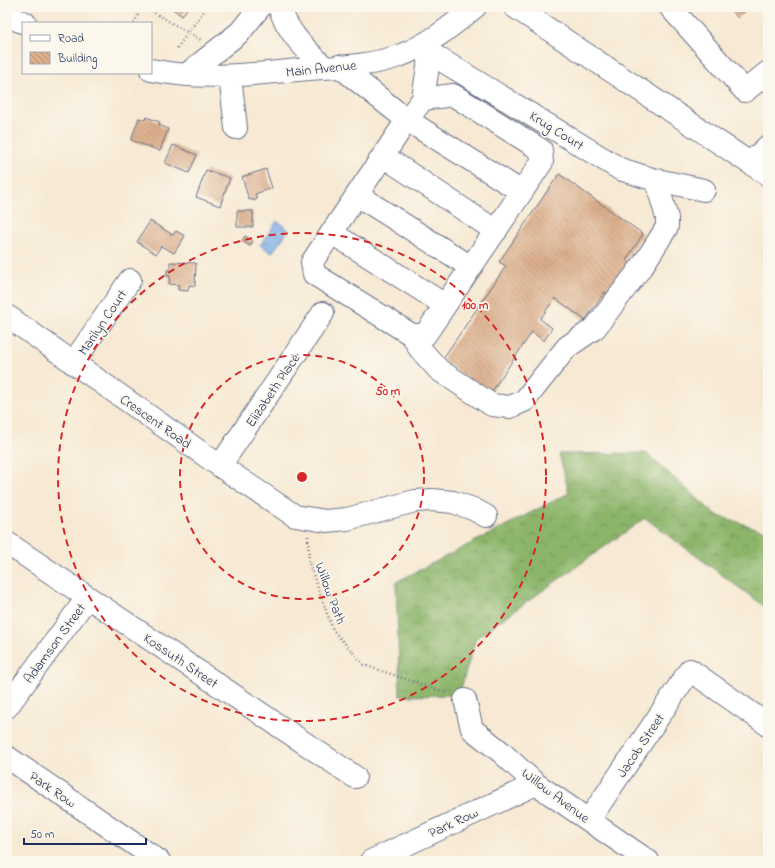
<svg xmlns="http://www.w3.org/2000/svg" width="775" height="868" font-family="'Indie Flower',sans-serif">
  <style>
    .forest { fill: url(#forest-crowns); stroke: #547264 }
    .water { fill: url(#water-ripples); stroke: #4b6da2 }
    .building { fill: url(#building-back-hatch) }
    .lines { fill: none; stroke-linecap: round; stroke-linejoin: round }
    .minor-casing { stroke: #687087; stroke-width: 24 }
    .path { stroke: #687087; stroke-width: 2.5; stroke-dasharray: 1 3; stroke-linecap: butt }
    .minor { stroke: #fff; stroke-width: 22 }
    .ring { fill: none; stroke: #d62828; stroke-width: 2; stroke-dasharray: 7 5 }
    .labels { text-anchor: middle; stroke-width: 3.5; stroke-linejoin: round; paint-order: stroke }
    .street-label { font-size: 14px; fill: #1b2f5e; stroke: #fbf7ec }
    .centre { fill: #d62828; stroke: #fbf7ec; stroke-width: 2 }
    .ring-label { font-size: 12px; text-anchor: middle; font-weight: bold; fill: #d62828; stroke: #fbf7ec; stroke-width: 3.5; stroke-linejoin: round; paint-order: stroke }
  </style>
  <defs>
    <pattern id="forest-crowns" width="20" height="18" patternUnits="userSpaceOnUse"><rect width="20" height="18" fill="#8cb56b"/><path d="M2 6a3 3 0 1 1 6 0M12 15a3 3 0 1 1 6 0" fill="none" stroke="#72945b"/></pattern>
    <pattern id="water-ripples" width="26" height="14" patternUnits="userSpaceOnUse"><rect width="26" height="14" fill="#7babe6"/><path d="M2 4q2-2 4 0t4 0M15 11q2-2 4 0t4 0" fill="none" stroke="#648cbe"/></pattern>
    <pattern id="building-back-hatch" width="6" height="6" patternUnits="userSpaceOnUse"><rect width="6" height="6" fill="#ddaf8b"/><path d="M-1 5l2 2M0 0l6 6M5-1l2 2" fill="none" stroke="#b28f75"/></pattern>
  </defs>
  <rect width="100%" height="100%" fill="#fbf7ec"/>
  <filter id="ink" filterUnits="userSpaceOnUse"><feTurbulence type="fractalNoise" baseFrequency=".025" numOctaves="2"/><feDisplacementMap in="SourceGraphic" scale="8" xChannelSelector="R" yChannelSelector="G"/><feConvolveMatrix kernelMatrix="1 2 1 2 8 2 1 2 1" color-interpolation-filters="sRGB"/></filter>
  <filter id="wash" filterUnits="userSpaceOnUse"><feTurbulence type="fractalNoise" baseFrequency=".012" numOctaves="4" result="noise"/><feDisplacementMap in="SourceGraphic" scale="16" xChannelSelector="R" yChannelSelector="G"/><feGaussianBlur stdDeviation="0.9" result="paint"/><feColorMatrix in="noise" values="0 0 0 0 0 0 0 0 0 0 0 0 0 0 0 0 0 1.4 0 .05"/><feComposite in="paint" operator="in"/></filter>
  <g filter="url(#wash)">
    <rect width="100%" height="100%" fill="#f7e9d3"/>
    <path class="forest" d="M 646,453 L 716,515 L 768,532 L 768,609 L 645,518 L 476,638 L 459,695 L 400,696 L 396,582 L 569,493 L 559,454 Z"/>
    <path class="water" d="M 277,221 L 289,230 L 272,253 L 260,245 Z"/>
    <g id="blocks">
      <path class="building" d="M 170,7 L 188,7 L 182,16 Z
        M 728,7 L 749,7 L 738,18 Z
        M 762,7 L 768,7 L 768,14 Z
        M 146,117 L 160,122 L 159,125 L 168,129 L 160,151 L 131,140 L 139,118 L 145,120 Z
        M 173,145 L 197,155 L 189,173 L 165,163 Z
        M 266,169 L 272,188 L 255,194 L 257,199 L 253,201 L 252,199 L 249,200 L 242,177 Z
        M 206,170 L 230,178 L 220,206 L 196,197 Z
        M 559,174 L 643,234 L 626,260 L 632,266 L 611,296 L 605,292 L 585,320 L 555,298 L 540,319 L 552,328 L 544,341 L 532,332 L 490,394 L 442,360 L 506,266 L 499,262 Z
        M 237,211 L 253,211 L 253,227 L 237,227 Z
        M 150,221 L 173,235 L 176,231 L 185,236 L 174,253 L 161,246 L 156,254 L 137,242 Z
        M 245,236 L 253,241 L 250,246 L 242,241 Z
        M 170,262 L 196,263 L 195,286 L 189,285 L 188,291 L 178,290 L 179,285 L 169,284 L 170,276 L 167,276 L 167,270 L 170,270 Z"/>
    </g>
  </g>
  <g filter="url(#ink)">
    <use href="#blocks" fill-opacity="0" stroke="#687087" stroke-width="1"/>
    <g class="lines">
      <g class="minor-casing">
        <path id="minor" d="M 279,7 C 290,36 304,47 325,68
          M 515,7 L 768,175
          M 670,7 L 745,91 L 768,72
          M 7,16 L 25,23
          M 420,47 L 620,169 L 652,179 L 704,190
          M 339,66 L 407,120 L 312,262 L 314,274 L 412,335 L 425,335 L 542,162 L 541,150 L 453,95 L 423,99 L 407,120 L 522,192
          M 151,70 C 205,81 254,74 309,69 C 338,67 370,66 399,56 C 430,44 450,27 475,7
          M 186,75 L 240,32 L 260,7
          M 230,76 L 236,128
          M 423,99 L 430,53
          M 383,156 L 496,231
          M 750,163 L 768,146
          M 357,195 L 471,267
          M 332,233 L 445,305
          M 7,316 L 220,466 L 295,516 L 326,521 L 347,519 L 415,501 L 432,500 L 453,502 L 473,509 L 486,516
          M 412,335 L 420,349 L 439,370 L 492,405 L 510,407 L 524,401 L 567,347 L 595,328 L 643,265 L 667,227 L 667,218 L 656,180
          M 73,363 L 130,280
          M 220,466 L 323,313
          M 7,543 L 355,777
          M 465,700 L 472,729 L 501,752 L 536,784 L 648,861
          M 7,707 L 87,598
          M 7,757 L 159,861
          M 589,820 L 690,670 L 768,725
          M 371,861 L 536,784"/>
      </g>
      <path class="path" d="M 144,7 L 201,40
        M 134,23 L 142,7
        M 177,48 L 207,7
        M 308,536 L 309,563 L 333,630 L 364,665 L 447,693"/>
      <use href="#minor" class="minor"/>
    </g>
  </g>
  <g class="ring">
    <circle cx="302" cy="477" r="122"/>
    <circle cx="302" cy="477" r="244"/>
  </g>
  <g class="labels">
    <g class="street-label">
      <text transform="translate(321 68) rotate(-6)" y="5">Main Avenue</text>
      <text transform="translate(557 130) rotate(32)" y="5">Krug Court</text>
      <text transform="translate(102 322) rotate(-56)" y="5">Marilyn Court</text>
      <text transform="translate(272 390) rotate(-56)" y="5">Elizabeth Place</text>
      <text transform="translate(156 421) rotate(35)" y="5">Crescent Road</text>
      <text transform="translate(331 593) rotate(70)" y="5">Willow Path</text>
      <text transform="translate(54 643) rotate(-54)" y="5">Adamson Street</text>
      <text transform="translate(181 660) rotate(34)" y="5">Kossuth Street</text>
      <text transform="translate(640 745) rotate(-56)" y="5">Jacob Street</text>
      <text transform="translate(53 789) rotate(34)" y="5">Park Row</text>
      <text transform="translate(556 795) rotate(37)" y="5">Willow Avenue</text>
      <text transform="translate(453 822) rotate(-25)" y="5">Park Row</text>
    </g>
  </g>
  <circle cx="302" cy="477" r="6" class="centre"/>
  <g class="ring-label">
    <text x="475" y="309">100 m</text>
    <text x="388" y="395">50 m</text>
  </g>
  <rect width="775" height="868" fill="none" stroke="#fbf7ec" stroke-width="24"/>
  <rect x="22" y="22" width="130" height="52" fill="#fbf7ec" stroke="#a1a7b3"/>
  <rect x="30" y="35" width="20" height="6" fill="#ffffff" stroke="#a1a7b3"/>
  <text x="58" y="42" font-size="12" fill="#1b2f5e">Road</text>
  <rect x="30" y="52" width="20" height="12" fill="url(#building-back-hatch)" stroke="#a1a7b3"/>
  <text x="58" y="62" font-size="12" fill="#1b2f5e">Building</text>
  <path d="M24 838v6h122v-6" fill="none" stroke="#1b2f5e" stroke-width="2"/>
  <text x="30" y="838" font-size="12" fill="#1b2f5e" stroke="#fbf7ec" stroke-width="3" paint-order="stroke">50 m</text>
</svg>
